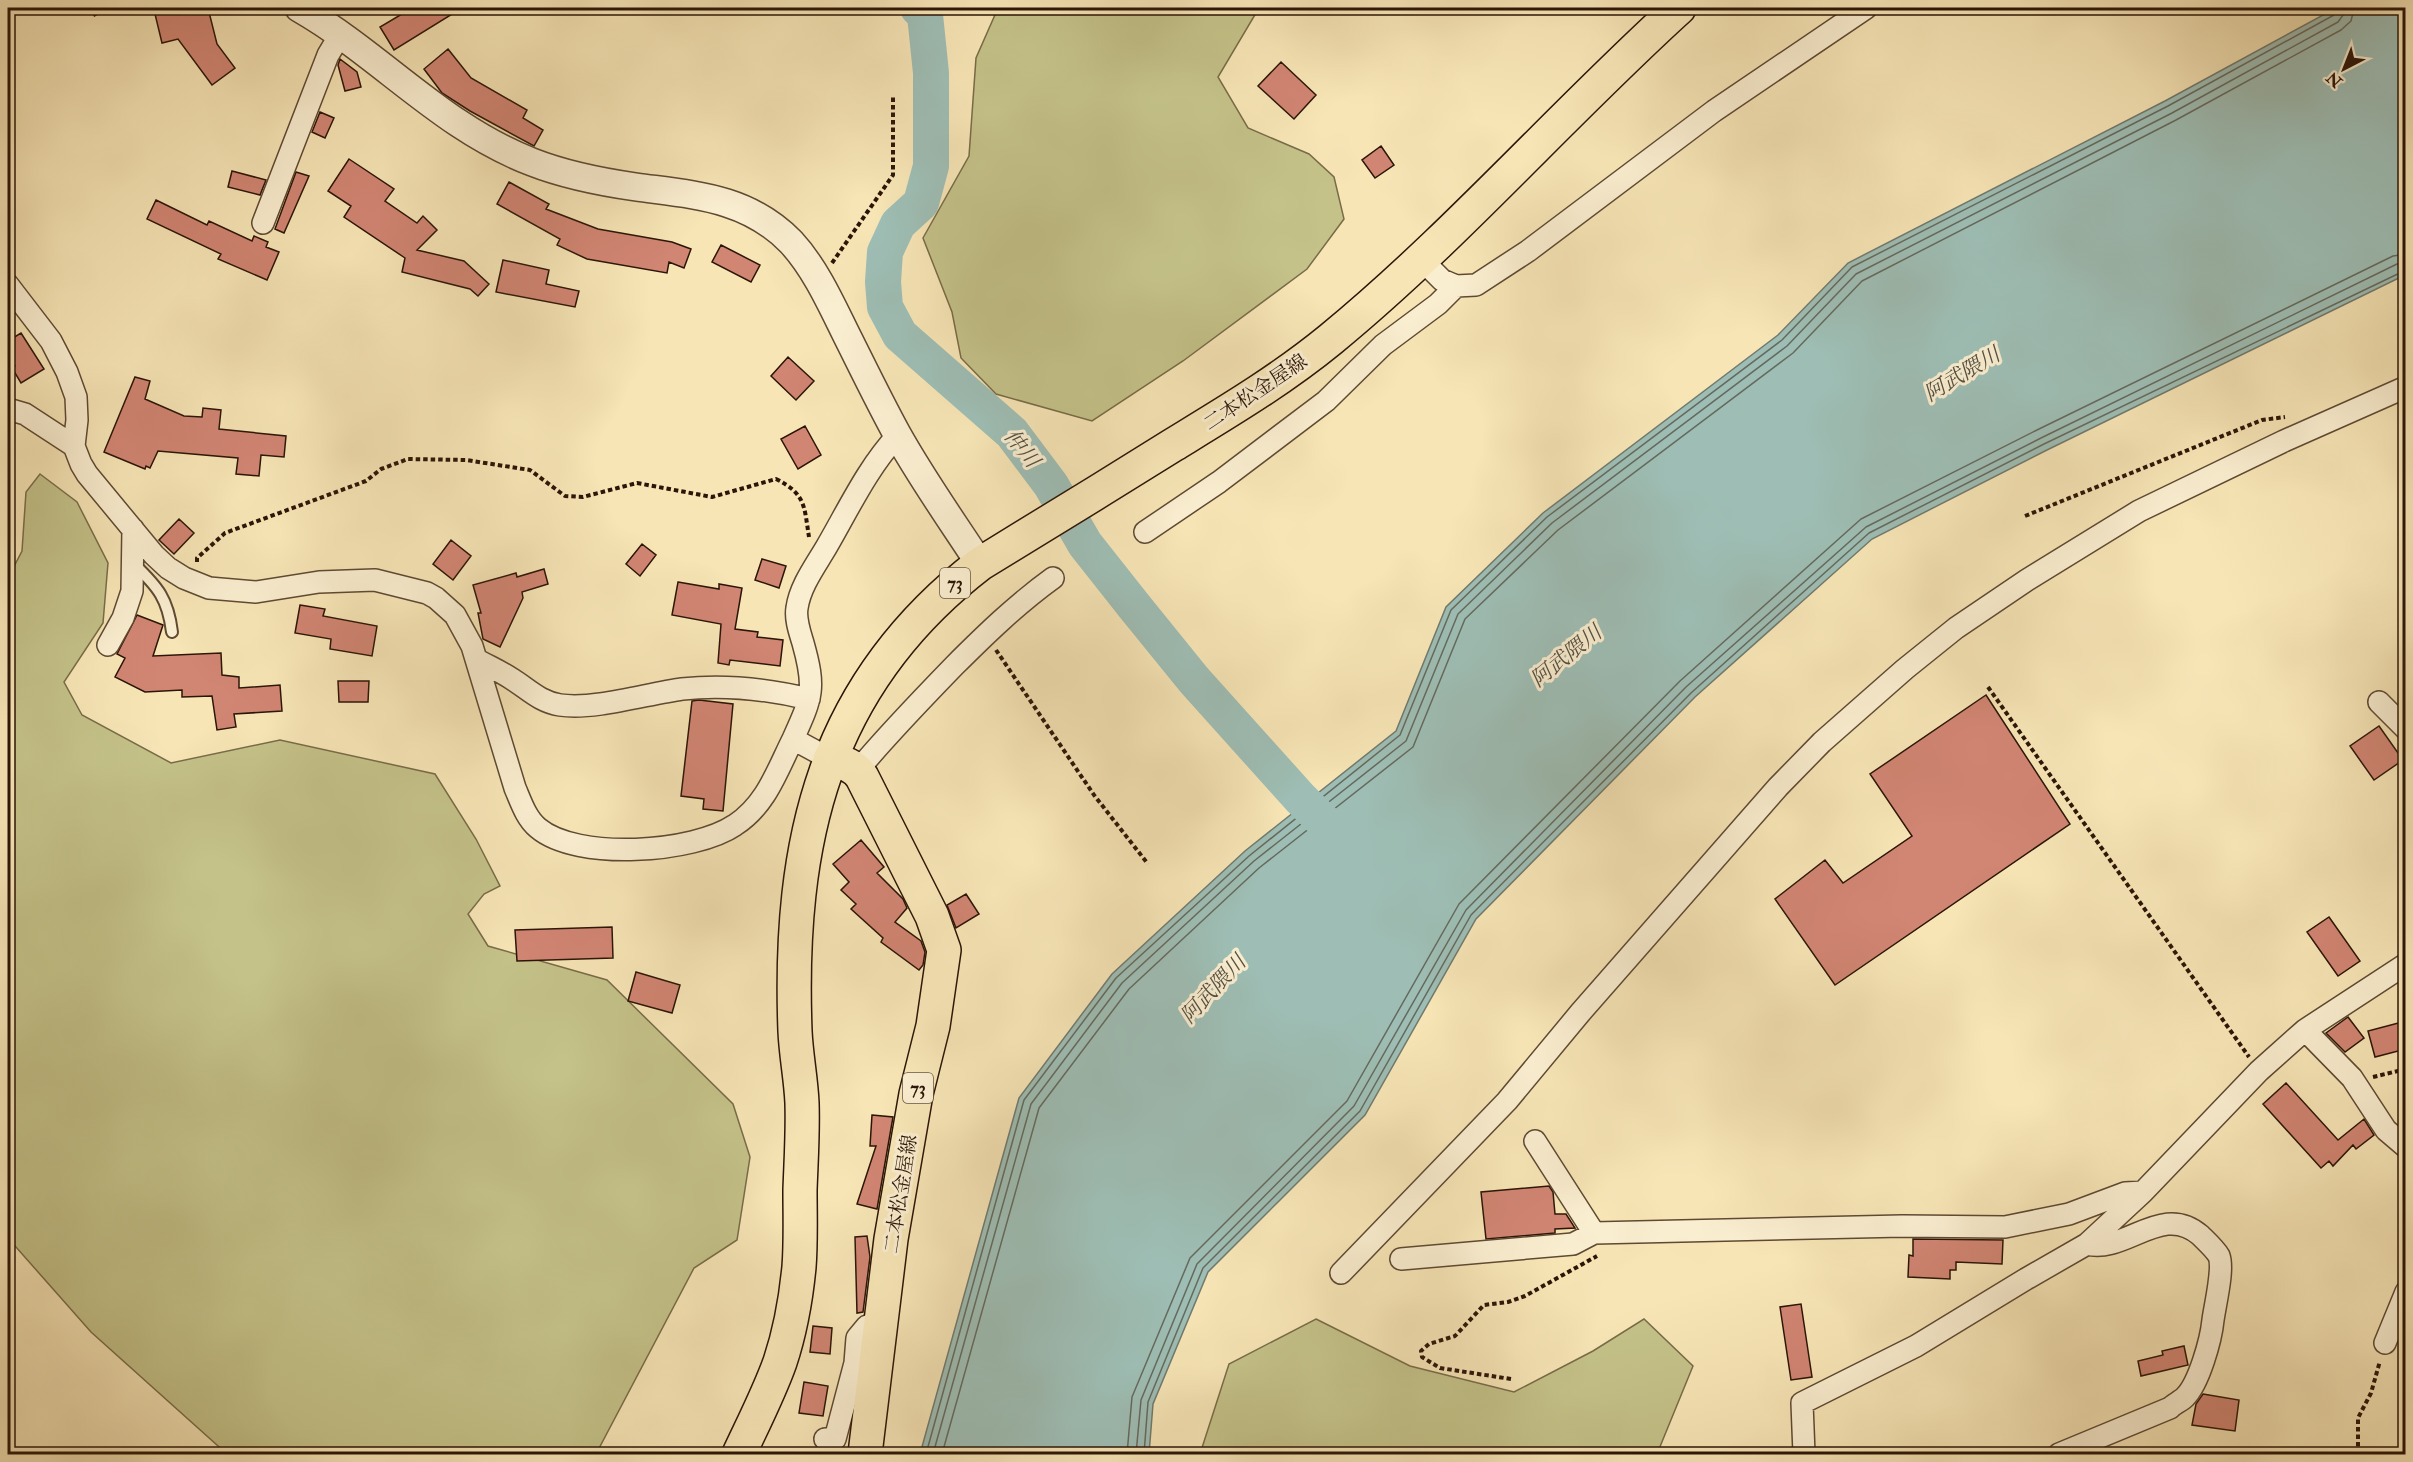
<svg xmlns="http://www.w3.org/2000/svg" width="2413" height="1462" font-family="'IM FELL Double Pica','Noto Serif JP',serif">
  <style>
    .green { fill: #c4c289; stroke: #786c48; stroke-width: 1.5 }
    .water { fill: #9ebeb5; stroke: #707a6f; stroke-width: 1.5 }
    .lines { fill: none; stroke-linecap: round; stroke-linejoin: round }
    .shore { stroke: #646a5e; stroke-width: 1.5 }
    .river { stroke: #9ebeb5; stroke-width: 36 }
    .building { fill: #d18573; stroke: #2b1507; stroke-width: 1.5 }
    .service-casing { stroke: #5e4933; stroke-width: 14 }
    .minor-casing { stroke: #5e4933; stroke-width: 24 }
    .tertiary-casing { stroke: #5e4933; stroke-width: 30 }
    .primary-casing { stroke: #2b1507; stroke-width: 36 }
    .path { stroke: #2b1507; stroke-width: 4; stroke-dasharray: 4.5 3; stroke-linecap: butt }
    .service { stroke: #faeed0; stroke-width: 10 }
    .minor { stroke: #faeed0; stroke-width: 21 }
    .tertiary { stroke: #faeed0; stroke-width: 27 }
    .primary { stroke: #f7e5b6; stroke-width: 33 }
    .rail { stroke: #2b1507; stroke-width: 4.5; stroke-dasharray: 10 10; stroke-linecap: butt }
    .labels { text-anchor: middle; stroke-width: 6; stroke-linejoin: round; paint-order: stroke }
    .shield { fill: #faeed0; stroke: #695643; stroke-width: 1.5 }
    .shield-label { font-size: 18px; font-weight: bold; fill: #2b1507 }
    .street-label { font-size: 20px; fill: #2b1507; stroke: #faeed0 }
    .water-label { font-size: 21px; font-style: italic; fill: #535044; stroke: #faeed0 }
  </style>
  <rect width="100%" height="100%" fill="#f7e5b6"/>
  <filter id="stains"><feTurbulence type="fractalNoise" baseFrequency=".00333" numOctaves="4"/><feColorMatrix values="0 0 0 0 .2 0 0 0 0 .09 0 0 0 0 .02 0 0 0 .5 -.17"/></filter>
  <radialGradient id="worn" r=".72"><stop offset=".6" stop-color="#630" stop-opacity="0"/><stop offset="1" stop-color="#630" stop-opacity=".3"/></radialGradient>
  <path class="green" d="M 998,8 L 1259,8 L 1218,77 L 1248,128 L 1309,154 L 1334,177 L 1344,219 L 1307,269 L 1183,361 L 1092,421 L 996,394 L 961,358 L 952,312 L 923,238 L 969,156 L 976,58 Z
    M 40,474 L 77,502 L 108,563 L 103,623 L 64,682 L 82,715 L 171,763 L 280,740 L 435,774 L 476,839 L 500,886 L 484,894 L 468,914 L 488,946 L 607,980 L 733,1104 L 750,1157 L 737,1240 L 694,1268 L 596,1454 L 227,1454 L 91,1332 L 8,1238 L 8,578 L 22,551 L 26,492 Z
    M 1316,1319 L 1410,1366 L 1514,1392 L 1593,1351 L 1644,1319 L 1693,1366 L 1657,1454 L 1200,1454 L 1229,1364 Z"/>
  <path class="water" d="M 2336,8 L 2405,8 L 2405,275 L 2047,450 L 1872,539 L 1695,697 L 1476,919 L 1365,1115 L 1208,1272 L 1153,1404 L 1149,1454 L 920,1454 L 1019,1098 L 1112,974 L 1245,851 L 1396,731 L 1446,607 L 1543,513 L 1778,335 L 1848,263 L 2165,101 Z"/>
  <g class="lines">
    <path class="shore" d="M 926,1454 L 1024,1100 L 1116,978 L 1249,856 L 1400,735 L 1451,610 L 1547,517 L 1782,340 L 1852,267 L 2168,106 L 2334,15 L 2337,8
      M 933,1454 L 1031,1104 L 1122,983 L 1254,861 L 1406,741 L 1458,614 L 1552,523 L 1787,346 L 1856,274 L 2172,113 L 2338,22 L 2343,15 L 2345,8
      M 942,1454 L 1039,1108 L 1129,989 L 1259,868 L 1413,747 L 1465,619 L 1558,530 L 1793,353 L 1862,281 L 2176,120 L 2341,30 L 2351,21 L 2354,8
      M 1127,1454 L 1132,1397 L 1190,1258 L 1347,1101 L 1459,904 L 1680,681 L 1861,519 L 2037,430 L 2393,256 L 2406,254
      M 1136,1454 L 1141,1400 L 1197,1264 L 1354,1106 L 1466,910 L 1686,687 L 1866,527 L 2041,438 L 2397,264 L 2406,263
      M 1144,1454 L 1148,1402 L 1203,1268 L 1360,1111 L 1471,915 L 1691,693 L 1869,533 L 2044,444 L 2406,270"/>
    <path class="river" d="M 918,8 L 925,15 L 931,73 L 931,166 L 921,203 L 898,224 L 885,252 L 883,282 L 885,307 L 900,335 L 1012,433 L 1051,485 L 1085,544 L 1134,606 L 1194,680 L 1300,798 L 1341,839"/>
  </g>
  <path class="building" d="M 178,8 L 208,8 L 217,44 L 235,68 L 212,85 L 178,39 L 162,43 L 155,14 Z
    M 412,8 L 462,8 L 394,50 L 380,27 Z
    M 448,49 L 471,78 L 527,110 L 523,118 L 543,130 L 534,146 L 470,111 L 442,93 L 424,69 Z
    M 340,59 L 357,72 L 361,87 L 345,91 L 338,65 Z
    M 1281,62 L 1316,95 L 1294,119 L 1258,86 Z
    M 320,112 L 334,118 L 325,138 L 312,132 Z
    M 1381,146 L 1394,165 L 1375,178 L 1362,160 Z
    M 349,159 L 394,189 L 385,201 L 417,223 L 423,216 L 437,230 L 417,250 L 464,261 L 489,284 L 478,296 L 470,289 L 402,272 L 405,258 L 344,217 L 351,206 L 328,191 Z
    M 232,171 L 266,180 L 260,195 L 228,187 Z
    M 296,172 L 309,176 L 284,233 L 275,229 Z
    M 509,182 L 549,204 L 546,209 L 598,229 L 672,242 L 691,249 L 684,268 L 669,262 L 667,273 L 587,259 L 557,245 L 560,239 L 497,204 Z
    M 156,200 L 207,225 L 209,221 L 252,241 L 254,236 L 268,242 L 266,247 L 279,252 L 267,280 L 218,259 L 221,254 L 147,219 Z
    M 721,245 L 760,265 L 751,282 L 712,262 Z
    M 503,260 L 549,270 L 546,284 L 579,291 L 575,307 L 496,292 Z
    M 21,333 L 44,369 L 21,383 L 12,368 L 15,366 L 8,355 L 8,341 Z
    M 788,357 L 814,381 L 796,400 L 771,376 Z
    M 135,377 L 150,381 L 145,399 L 184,416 L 202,417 L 203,408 L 221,410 L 219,429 L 286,436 L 284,457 L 261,455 L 259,476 L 236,474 L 238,458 L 158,451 L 150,468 L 146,466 L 145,469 L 104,452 Z
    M 805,426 L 821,455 L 798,469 L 781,439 Z
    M 179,519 L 194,533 L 174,554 L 159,540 Z
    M 451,540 L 471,556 L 453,580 L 433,564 Z
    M 642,544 L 656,555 L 640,576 L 626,564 Z
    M 762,559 L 786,566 L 779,588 L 755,580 Z
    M 544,569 L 548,584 L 522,592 L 523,598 L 500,647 L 483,639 L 478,613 L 481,613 L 473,585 L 516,573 L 517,577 Z
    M 678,582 L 719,589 L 719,584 L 742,588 L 735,629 L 758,632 L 757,637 L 783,640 L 780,666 L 730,660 L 729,665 L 718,663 L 721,624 L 672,615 Z
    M 300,605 L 325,609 L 323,616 L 377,626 L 372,656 L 330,649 L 331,639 L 295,633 Z
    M 137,615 L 163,625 L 153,656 L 221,653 L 222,675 L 239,677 L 239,688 L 280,685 L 282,711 L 234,714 L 236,727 L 217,730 L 212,696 L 182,697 L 182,690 L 145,692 L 115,677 L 125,658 L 117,654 Z
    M 338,681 L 369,681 L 368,702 L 339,702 Z
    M 1986,695 L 2070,824 L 1835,985 L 1775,899 L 1825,860 L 1843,883 L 1912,836 L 1870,774 Z
    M 699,700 L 733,704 L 723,811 L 703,809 L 704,799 L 681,796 L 692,701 Z
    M 2379,726 L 2403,760 L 2374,780 L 2350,746 Z
    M 861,840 L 884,867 L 877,873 L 903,899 L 907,908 L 895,922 L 921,941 L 925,952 L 923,965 L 919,970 L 881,942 L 883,938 L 851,909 L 856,904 L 841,890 L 849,882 L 833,864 Z
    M 966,894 L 979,914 L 956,928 L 947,905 Z
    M 2329,917 L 2360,961 L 2338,976 L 2307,932 Z
    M 612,927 L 613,958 L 517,961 L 515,930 Z
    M 636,972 L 680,985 L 672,1013 L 628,1001 Z
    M 2348,1017 L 2364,1038 L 2345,1052 L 2326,1033 Z
    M 2406,1021 L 2406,1049 L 2375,1057 L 2368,1031 Z
    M 2286,1083 L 2338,1140 L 2364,1119 L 2374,1135 L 2356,1149 L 2353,1145 L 2333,1166 L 2329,1161 L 2321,1168 L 2263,1104 Z
    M 872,1115 L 893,1117 L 877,1209 L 857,1204 L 876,1146 L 870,1146 Z
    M 1549,1186 L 1553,1192 L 1555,1214 L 1566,1214 L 1575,1228 L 1555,1229 L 1555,1233 L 1486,1239 L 1481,1192 Z
    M 867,1236 L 870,1257 L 863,1312 L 857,1313 L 855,1237 Z
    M 1913,1239 L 2003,1240 L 2002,1264 L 1956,1262 L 1956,1270 L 1950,1270 L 1950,1279 L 1908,1277 L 1909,1255 L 1913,1256 Z
    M 1801,1304 L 1812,1377 L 1791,1380 L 1780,1307 Z
    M 813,1326 L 832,1328 L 830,1354 L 810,1352 Z
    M 2184,1346 L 2188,1365 L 2141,1376 L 2138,1361 L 2163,1355 L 2162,1351 Z
    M 804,1382 L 828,1386 L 823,1416 L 799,1413 Z
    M 2203,1394 L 2239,1400 L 2235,1431 L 2192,1425 L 2196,1404 Z"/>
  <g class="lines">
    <g class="service-casing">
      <path id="service" d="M 134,564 C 158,587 168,599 172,632"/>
    </g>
    <g class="minor-casing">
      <path id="minor" d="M 263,223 L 328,55 L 340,35
        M 1421,259 L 1442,280 L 1456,286 L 1476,285 L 1528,251 L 1714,111 L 1866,8
        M 8,285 L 51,341 L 67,372 L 76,397 L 77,420 L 74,446 L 81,464 L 87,474 L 154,555 L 168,568 L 184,578 L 209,588 L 256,592 L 319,582 L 375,580 L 427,593 L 436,598 L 455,615 L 472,646 L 515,788 C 521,802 526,818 538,828 C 577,861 694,853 735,825 C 766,805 777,771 793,739
        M 8,409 L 25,414 L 74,446
        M 1145,532 L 1219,482 L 1326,401 L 1383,345 L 1438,304 L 1456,286
        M 108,645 L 123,618 L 132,591 L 133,529
        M 476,659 C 488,666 500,671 512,679 C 528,689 540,702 560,705 C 595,710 646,694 682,689 C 726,684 767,689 809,699
        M 2379,702 L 2406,729
        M 830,759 L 793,739 C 812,697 816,689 803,643 C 800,633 795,619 797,608 C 800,586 816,565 827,546 C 849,508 868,467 898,435
        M 858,770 C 888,734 921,700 954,666 C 986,634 1017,604 1053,578
        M 2305,1030 L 2352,1078 L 2386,1130 L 2406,1147
        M 1535,1141 L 1594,1233 L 1902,1226 L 2005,1227 L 2069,1214 L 2125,1193 L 2143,1192 L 2259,1071 L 2305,1030 L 2406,964
        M 1401,1259 L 1573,1244 L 1594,1233
        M 1341,1273 L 1507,1101 L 1580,1013 L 1778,787 L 1822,742 L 1905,669 L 1956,628 L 2027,580 L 2139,511 L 2284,441 L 2406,387
        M 2385,1343 L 2406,1292
        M 825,1439 L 835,1439 L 855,1363 L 857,1338 L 867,1326 L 881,1323
        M 1804,1454 L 1802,1403 L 1916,1346 L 2026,1279 L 2087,1244 L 2143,1192
        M 2059,1454 L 2170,1408 C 2174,1404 2181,1401 2185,1397 C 2199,1383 2211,1340 2213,1320 C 2215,1305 2224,1269 2219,1256 C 2215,1249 2206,1241 2200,1235 C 2162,1202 2125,1254 2087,1244"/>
    </g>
    <g class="tertiary-casing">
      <path id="tertiary" d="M 299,8 C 381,55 441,127 532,162 C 565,175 601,182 636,187 C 694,195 747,197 791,242 C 816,269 832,306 848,338 C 864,370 880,403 897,434 C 922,479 952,521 980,564"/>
    </g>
    <g class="primary-casing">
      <path id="primary" d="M 830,759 C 843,762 855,766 862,777 L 932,916 L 944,950 L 933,1026 L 916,1094 L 891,1239 L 865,1454
        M 739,1454 C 753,1424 769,1393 780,1362 C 790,1332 796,1298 799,1267 C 801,1242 800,1216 800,1190 C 801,1161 803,1132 802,1103 C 801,1079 796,1055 795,1031 C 788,841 823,685 980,564 C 1044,525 1109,485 1173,445 C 1227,412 1281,380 1331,339 C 1455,237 1561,115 1679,8"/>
    </g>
    <path class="path" d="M 832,263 L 893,175 L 893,97
      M 2025,516 L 2262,420 L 2285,417
      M 197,562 L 197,558 L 225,533 L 366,481 L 381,469 L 408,459 L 466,460 L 530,470 L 565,496 L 583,497 L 637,483 L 712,497 L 776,479 C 806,494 804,506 809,537
      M 996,650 L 1094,795 L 1148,864
      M 1988,687 L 2249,1057
      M 2373,1077 L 2406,1069
      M 1511,1379 L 1440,1368 L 1422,1357 L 1421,1351 L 1429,1344 L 1455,1336 L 1484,1305 L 1508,1302 L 1525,1296 L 1597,1256
      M 2358,1454 L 2358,1418 L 2371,1393 L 2380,1361"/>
    <use href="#service" class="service"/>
    <use href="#minor" class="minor"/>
    <use href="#tertiary" class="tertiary"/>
    <use href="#primary" class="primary"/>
    <path class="rail" d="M 93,15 L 105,8"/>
  </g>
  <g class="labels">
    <g class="shield">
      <rect x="940" y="568" width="30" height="30" rx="4.5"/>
      <rect x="903" y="1073" width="30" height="30" rx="4.5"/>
    </g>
    <g class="shield-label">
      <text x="955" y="589">73</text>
      <text x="918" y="1094">73</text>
    </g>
    <g class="street-label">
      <text transform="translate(1255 392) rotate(-34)" y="7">二本松金屋線</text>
      <text transform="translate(900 1194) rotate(-81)" y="7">二本松金屋線</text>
    </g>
    <g class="water-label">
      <text transform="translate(1962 374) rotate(-31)" y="7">阿武隈川</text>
      <text transform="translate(1022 448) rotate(51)" y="7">仲川</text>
      <text transform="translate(1566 656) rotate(-39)" y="7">阿武隈川</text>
      <text transform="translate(1213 989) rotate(-47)" y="7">阿武隈川</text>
    </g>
  </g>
  <rect width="2413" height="1462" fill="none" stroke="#f7e5b6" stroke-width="30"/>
  <rect x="9" y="9" width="2395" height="1444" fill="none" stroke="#2b1507" stroke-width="3"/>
  <rect x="15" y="15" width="2383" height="1432" fill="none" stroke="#2b1507" stroke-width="1.5"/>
  <g transform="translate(2344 69) rotate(222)" stroke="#faeed0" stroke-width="4.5" paint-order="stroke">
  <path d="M0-4.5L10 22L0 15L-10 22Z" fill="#2b1507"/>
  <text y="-9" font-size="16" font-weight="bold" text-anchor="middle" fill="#2b1507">N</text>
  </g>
  <rect width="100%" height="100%" filter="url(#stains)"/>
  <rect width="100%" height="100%" fill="url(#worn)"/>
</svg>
